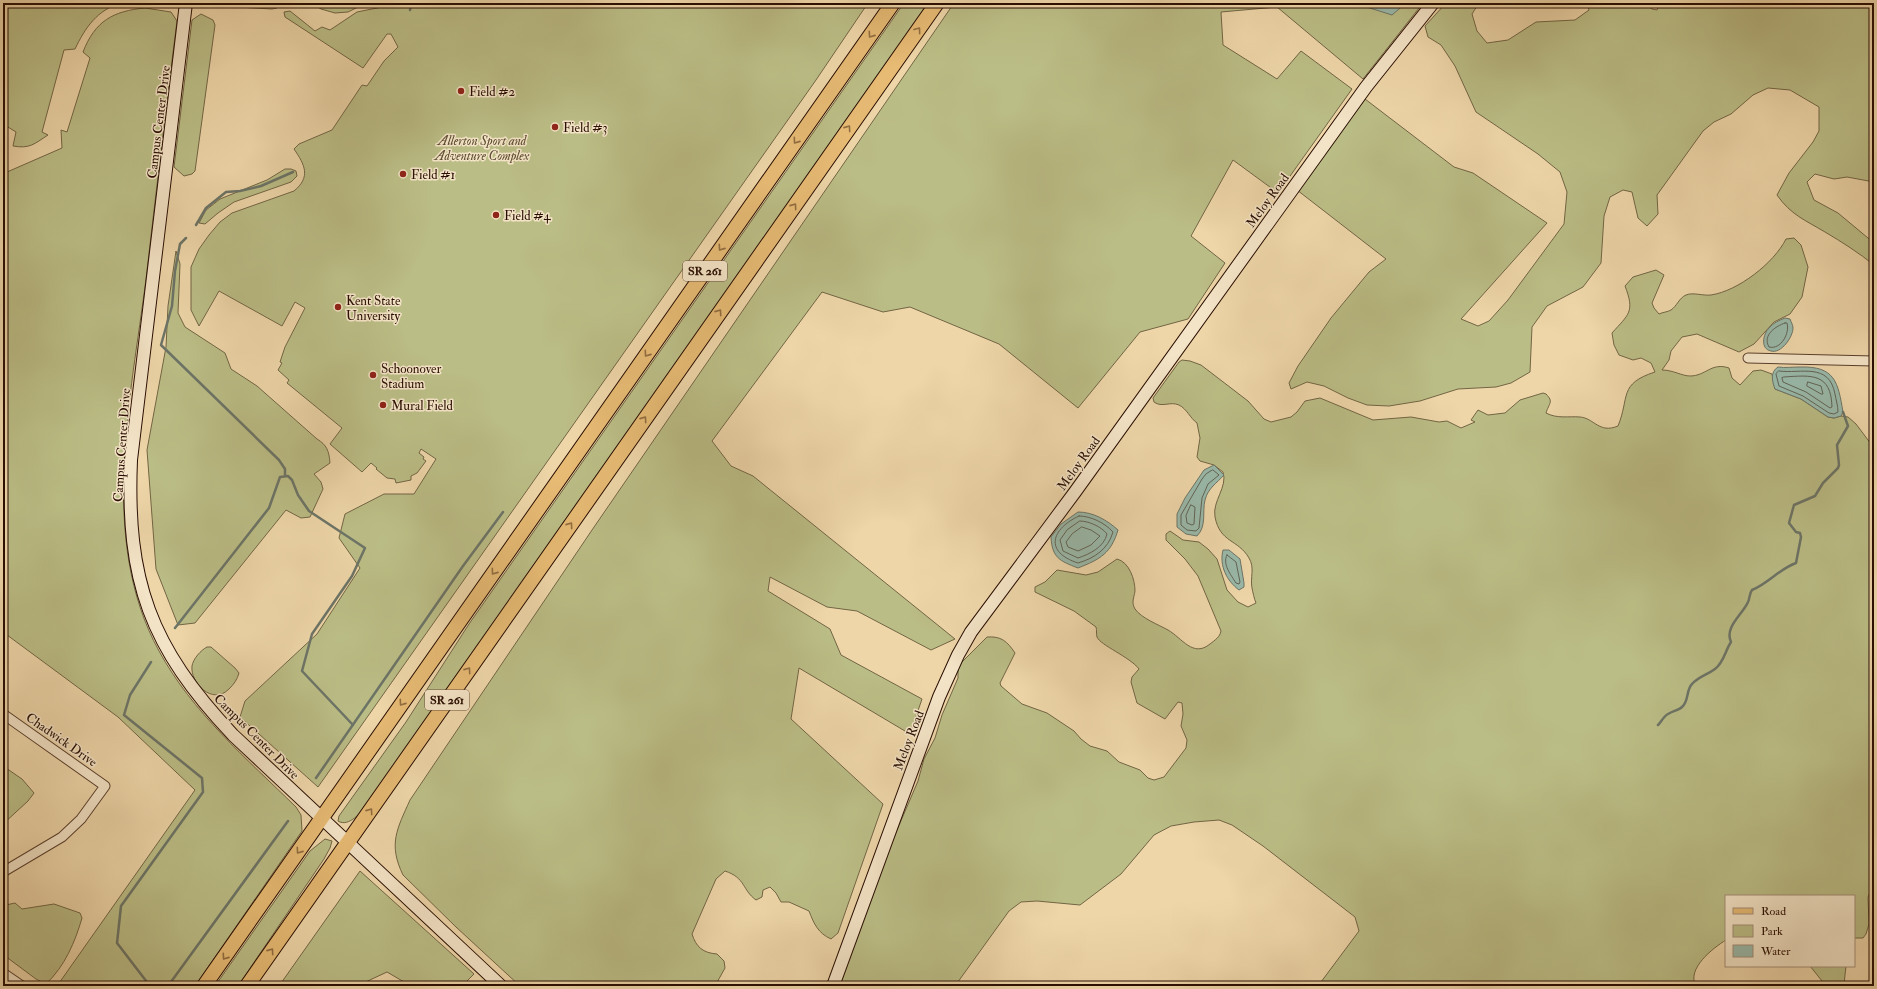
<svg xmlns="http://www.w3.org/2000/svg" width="1877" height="989" font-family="'IM FELL Double Pica',serif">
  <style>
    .green { fill: #bbbd86; stroke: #726544 }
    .water { fill: #99b9aa; stroke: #6c7467 }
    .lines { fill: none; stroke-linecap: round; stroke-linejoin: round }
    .shore { stroke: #616356; stroke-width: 1 }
    .stream { stroke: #6c7467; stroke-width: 2.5 }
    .street-casing { stroke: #5a3f2c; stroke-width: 11 }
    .secondary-casing { stroke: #290d02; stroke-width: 14 }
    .primary-casing { stroke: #290d02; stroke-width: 16 }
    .street { stroke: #f4e4c7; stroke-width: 9 }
    .secondary { stroke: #f4e4c7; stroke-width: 12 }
    .primary { stroke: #e7bb74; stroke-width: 14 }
    .oneway { stroke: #926d41 }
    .poi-dot { fill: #8f2418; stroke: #f4e4c7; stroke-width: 1.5 }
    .labels { text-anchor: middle; stroke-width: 3; stroke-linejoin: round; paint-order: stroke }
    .shield { fill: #f4e4c7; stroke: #664e3d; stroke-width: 1 }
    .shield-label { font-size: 12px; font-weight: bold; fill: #290d02 }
    .poi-label { font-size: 13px; fill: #290d02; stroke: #f4e4c7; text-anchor: start }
    .street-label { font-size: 13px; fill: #290d02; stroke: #f4e4c7 }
    .park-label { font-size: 13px; font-style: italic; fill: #5c4b30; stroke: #f4e4c7 }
  </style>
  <rect width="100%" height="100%" fill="#eed6a9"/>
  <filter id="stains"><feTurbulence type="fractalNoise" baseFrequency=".005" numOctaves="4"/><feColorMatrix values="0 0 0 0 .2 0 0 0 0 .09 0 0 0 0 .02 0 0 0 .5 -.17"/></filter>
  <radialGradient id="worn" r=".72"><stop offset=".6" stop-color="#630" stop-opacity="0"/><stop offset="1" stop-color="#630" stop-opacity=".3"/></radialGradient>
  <path class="green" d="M 3,3 L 121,3 C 97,10 85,28 75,49 L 64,50 L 42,132 L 48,135 C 34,144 30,149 13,146 L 16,132 L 3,124 Z
    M 200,3 L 282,3 L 277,8 L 272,9 L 202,5 Z
    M 311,3 L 378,3 L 358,7 L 348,12 L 335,13 L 321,9 Z
    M 402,3 L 868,3 L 816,80 L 318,787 L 240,717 L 245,701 L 317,634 L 360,568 L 339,538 L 345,514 L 384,494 L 414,494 L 436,459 L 421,449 L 419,453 L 424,457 L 423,459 L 426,461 L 417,473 L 411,476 L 411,480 L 396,483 L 395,479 L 387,478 L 376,469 L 377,468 L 371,463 L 362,472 L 330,444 L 342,428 L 287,383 L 289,380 L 278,370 L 282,363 L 280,362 L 285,347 L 305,308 L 295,302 L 282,326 L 219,291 L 199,326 L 191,310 L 191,267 L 199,249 L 209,235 L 220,222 L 232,213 L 294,191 C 311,177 305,165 294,149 L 299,144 L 332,130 L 362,85 L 367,86 L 384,61 L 398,47 L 391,34 L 387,34 L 363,68 L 285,17 L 284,12 L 290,11 L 315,31 L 322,27 L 330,30 L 357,12 Z
    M 904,3 L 930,3 L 368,804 C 362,811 349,828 338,821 L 339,816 L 406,722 L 469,624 Z
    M 954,3 L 1423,3 L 1363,79 L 1277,7 L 1221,12 L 1223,45 L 1277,79 L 1301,51 L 1352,89 L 1278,193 L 1233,160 L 1191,236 L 1225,263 L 1188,319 L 1140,332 L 1078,408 L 999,344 L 910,307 L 883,312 L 822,292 L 712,441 L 731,466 L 753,476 L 955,639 L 931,650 L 857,611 L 827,607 L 770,577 L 768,591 L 830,629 L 841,655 L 922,699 L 910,734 L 799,668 L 791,719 L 883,804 L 838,933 L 831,939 C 818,933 814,924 809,911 L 789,902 L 781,902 L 776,893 L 770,887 L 763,890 L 762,897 L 756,900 C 742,890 746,878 725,871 L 716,879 L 692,934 C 696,947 703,953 717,954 L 724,961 L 725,968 L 715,986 L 520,986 L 456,927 L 403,875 C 388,844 397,829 410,800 L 592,530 Z
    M 1446,3 L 1479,3 L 1472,14 L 1477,31 L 1487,43 L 1508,40 L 1536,22 L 1575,20 L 1589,10 L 1587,3 L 1645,3 L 1652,9 L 1657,10 L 1660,3 L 1874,3 L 1874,182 L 1847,177 L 1834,179 L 1815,174 L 1807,182 L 1814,200 L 1838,213 L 1874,243 L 1874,265 C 1859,253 1842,242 1825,232 C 1805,220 1791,215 1777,195 L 1789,173 L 1813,142 L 1819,131 L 1819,107 L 1790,90 L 1768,88 L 1753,95 L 1731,114 L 1714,122 L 1703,131 L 1657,195 L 1658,214 L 1647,226 L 1638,218 L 1632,192 L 1623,190 L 1610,197 L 1604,216 L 1601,263 L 1583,287 L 1547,306 L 1532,327 L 1530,372 L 1511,383 L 1496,387 L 1458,389 L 1420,401 L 1389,406 L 1367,405 L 1348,398 L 1324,386 L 1307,382 L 1291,389 L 1289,383 L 1298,366 L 1331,318 L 1369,272 L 1386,259 L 1297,190 L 1365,99 L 1454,167 L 1473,173 L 1547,223 L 1461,319 L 1478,326 L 1489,321 L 1508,300 L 1564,224 L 1567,192 L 1560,172 L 1538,154 L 1476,112 L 1455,66 L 1441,45 L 1428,37 L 1425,26 Z
    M 145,8 L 171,12 L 177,21 C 166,107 156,193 146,279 C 131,398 98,540 159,651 C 192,712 247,759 296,807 L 301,815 L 302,831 L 195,986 L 57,986 L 195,790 L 118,717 L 3,632 L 3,166 L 7,172 L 62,148 L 61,130 L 67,132 L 90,58 L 83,52 C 95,21 113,11 145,8 Z
    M 201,14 L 213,20 L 215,25 L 195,171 L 192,174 L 184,176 L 174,167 L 192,20 Z
    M 285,169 L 291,169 L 296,171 L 297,176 L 291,182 L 234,202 L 218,213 L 205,224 L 199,223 L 206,210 L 220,199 L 267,180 Z
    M 1794,238 L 1801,245 L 1808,267 L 1802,297 L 1790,314 L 1774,322 L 1754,344 L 1739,352 L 1697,334 L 1682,337 L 1671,351 L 1669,360 L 1662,370 C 1673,370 1682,376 1690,376 C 1706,376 1711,362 1729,368 L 1732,378 L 1740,385 L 1753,371 L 1761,370 L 1772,374 L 1775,389 L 1801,399 L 1828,417 L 1834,418 L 1841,416 L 1848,417 L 1856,424 L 1874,448 L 1874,885 L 1868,897 L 1869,924 L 1866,934 L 1863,938 L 1854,938 L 1854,896 L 1726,896 L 1726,940 C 1713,948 1686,969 1696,986 L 1318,986 L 1359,931 L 1355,917 L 1263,846 L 1232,825 L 1219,820 L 1194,822 L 1171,826 L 1154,835 L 1121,874 L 1080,905 L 1037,901 L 1021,902 L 1009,911 L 955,986 L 839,986 L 891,844 L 918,781 L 924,759 L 935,738 L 942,715 L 958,678 L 958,666 L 987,637 C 1001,636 1007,641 1015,653 L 1000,683 L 1001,686 L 1022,704 L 1047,713 L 1074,731 L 1081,739 L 1090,746 L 1107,751 L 1119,762 L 1140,770 L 1148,778 L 1154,780 L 1164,777 L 1186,748 L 1187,740 L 1181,726 L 1183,714 L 1182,703 L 1178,702 L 1165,719 L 1137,703 L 1131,682 L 1132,677 L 1139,669 C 1130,657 1100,645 1097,637 C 1096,634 1097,630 1096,627 L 1074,611 L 1035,592 L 1035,587 L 1045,582 L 1057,570 L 1086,575 L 1098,572 L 1117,559 C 1129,562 1135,579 1135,591 C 1134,598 1131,602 1135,609 C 1141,618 1159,625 1168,630 C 1182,638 1193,658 1210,644 C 1215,640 1220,637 1221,631 L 1198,576 L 1185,559 L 1166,540 L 1166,534 L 1170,531 L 1183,540 L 1199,542 L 1208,549 L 1217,559 L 1227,590 L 1238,602 L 1248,607 L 1256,603 C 1254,598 1253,593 1252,588 C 1250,577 1255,568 1249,558 C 1238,539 1220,543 1215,517 C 1212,501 1228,487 1223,472 L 1214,465 L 1200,461 L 1197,457 L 1200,438 L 1197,423 C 1190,418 1187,409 1179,405 C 1170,401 1162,408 1154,402 L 1153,398 L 1179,362 L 1182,360 L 1190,361 L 1201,365 L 1248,401 L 1264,419 L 1271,422 L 1291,417 L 1297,412 L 1305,401 L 1320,398 L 1373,420 L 1411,417 L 1439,422 L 1447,421 L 1461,428 L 1475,422 L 1471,420 L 1478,410 L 1488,415 L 1505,413 L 1520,400 L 1543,393 L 1546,394 C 1554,402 1549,403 1546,413 C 1557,419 1569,416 1580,417 C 1594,418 1599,434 1618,426 C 1630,397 1618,384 1655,372 L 1651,363 L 1641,358 L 1633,360 L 1619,355 L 1614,345 L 1612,333 C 1629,314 1635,312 1625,286 L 1633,277 L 1656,270 L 1664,275 L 1652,303 L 1654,308 L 1659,314 C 1663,312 1668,312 1671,310 C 1677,306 1679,298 1686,295 C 1693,292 1703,296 1711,295 C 1738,291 1774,263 1786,239 Z
    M 176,251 L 180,264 L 178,313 L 185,327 L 225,353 L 231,369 L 257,386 L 317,439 C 327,445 329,451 330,463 L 314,474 L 321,482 L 323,489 L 310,517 L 301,518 L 286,510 L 195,623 L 178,625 L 156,569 L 147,450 L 166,347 L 168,306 Z
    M 207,647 L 211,647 L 235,668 L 239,673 C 237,680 234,684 229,689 C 212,706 190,682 192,666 C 193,659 201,650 207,647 Z
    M 3,766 L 22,779 L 34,793 L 28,801 L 3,824 Z
    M 325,839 L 332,841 L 330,848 L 324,859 L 238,986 L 215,986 L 310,851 Z
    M 360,871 L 474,974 L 462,986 L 411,986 L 387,972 L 357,986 L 279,986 Z
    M 15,903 L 22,909 L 54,904 L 80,913 L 82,918 C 75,942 65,966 46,984 L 36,979 L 5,956 L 3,953 L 3,904 L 6,905 Z
    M 1810,966 L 1846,966 L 1844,984 L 1842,986 L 1826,986 Z"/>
  <path class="water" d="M 1354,3 L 1406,3 L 1392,15 Z
    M 1785,318 L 1790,319 C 1791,322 1793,325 1793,328 C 1793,337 1781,354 1771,351 C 1760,349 1763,334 1769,328 C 1773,323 1780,320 1785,318 Z
    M 1778,367 C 1785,368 1792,367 1800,367 C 1835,366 1838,382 1843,412 L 1841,416 L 1834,418 L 1828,417 L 1801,399 L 1775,389 C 1772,381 1770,372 1778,367 Z
    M 1214,465 L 1224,475 C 1217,483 1208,488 1205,500 C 1202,512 1207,526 1197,536 L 1186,534 L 1177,527 L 1177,514 L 1185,498 L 1204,470 Z
    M 1078,512 C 1093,512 1107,520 1118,530 C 1111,553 1101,559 1078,568 C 1060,561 1052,558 1051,537 L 1061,524 Z
    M 1223,550 L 1229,550 L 1240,559 L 1244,583 L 1244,587 L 1239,590 C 1227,581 1219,566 1223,550 Z"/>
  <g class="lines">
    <path class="shore" d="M 1785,323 L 1787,323 C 1790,333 1781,350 1769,347 C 1762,335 1776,326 1785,323 Z
      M 1779,371 C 1801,374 1829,362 1835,394 C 1836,400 1838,406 1838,412 L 1834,414 L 1829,413 L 1803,396 L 1779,386 L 1776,374 Z
      M 1784,377 C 1812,375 1831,373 1832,407 L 1830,408 L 1806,392 L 1783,382 L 1782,378 Z
      M 1808,382 L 1821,386 L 1823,394 L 1821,394 L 1807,386 Z
      M 1213,470 L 1219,475 L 1208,484 L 1202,498 L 1199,528 L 1196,531 L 1187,530 L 1181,525 L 1181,515 L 1202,479 L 1206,474 Z
      M 1191,505 L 1195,507 L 1194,524 L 1192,525 L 1187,523 L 1186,516 Z
      M 1079,516 C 1091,516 1105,523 1113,532 C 1108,549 1095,558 1078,563 C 1044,552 1051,529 1079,516 Z
      M 1080,521 C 1089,521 1102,527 1107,534 C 1104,547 1090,554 1078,558 L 1063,551 L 1060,540 L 1067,530 Z
      M 1082,527 L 1091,530 L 1100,536 L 1091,545 L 1078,551 L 1068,547 L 1066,542 L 1072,534 Z
      M 1227,555 L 1236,562 L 1240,582 L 1239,584 L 1236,583 C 1231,575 1222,564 1227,555 Z"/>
    <path class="stream" d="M 410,10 L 412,3
      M 196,225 L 206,208 L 226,192 L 240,191 L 261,186 L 293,172
      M 186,238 L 180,244 L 175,271 L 172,306 L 161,345 L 279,460 L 285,469 L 285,476
      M 175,628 L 269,508 L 280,477 L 288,476 L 292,480 L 298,495 L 309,511 L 365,548 L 352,576 L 312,634 L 302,671 L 353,725
      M 1658,725 C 1661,722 1664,716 1668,714 C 1673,711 1679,710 1682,707 C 1689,701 1686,690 1692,684 C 1699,676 1707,675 1715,669 C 1724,662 1725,651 1731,642 C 1724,627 1743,614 1748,602 C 1750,598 1749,594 1752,590 C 1769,583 1779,569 1796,563 L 1801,537 L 1800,533 L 1796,532 L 1789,523 L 1794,505 L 1815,496 L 1823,483 L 1838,468 L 1839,465 L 1837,445 L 1848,426 L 1843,412
      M 316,778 L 463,566 L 503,512
      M 150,986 L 117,943 L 121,906 L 203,792 L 202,778 L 124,715 L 130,695 L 151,662
      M 168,986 L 288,821"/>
    <g class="street-casing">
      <path id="street" d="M 1748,358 L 1874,361
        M 3,714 L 105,786 L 81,819 L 62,837 L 3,872
        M 3,973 L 22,986"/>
    </g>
    <g class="secondary-casing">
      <path id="secondary" d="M 186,3 L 131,460 C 126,581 150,647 233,735 L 501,986
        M 833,986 L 939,697 L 958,655 L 971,632 L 1075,492 L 1366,87 L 1433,3"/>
    </g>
    <g class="primary-casing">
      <path id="primary" d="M 204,986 L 893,3
        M 247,986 L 937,3"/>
    </g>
    <use href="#street" class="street"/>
    <use href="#secondary" class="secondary"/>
    <use href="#primary" class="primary"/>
  </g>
  <defs><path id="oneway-chevron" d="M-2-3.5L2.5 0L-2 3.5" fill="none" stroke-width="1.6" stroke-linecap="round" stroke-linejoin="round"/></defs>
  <g class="oneway">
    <use href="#oneway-chevron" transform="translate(918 30) rotate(-54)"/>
    <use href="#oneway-chevron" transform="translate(871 35) rotate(125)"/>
    <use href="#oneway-chevron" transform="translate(848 128) rotate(-55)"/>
    <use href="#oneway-chevron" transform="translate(796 141) rotate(125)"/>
    <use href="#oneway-chevron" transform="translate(794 206) rotate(-55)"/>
    <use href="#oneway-chevron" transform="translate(721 248) rotate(125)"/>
    <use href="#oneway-chevron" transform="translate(719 312) rotate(-55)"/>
    <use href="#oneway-chevron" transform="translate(647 354) rotate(125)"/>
    <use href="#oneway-chevron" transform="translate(644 419) rotate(-55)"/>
    <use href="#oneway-chevron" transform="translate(570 525) rotate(-55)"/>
    <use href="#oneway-chevron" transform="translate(494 572) rotate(125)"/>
    <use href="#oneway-chevron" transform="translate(468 670) rotate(-55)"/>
    <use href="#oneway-chevron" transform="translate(402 703) rotate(125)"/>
    <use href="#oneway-chevron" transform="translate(370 811) rotate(-55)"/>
    <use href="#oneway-chevron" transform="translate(299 851) rotate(125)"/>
    <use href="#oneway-chevron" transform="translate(271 951) rotate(-55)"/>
    <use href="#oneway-chevron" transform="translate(225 957) rotate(125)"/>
  </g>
  <g class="poi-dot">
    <circle cx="461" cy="91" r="4"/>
    <circle cx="555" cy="127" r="4"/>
    <circle cx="403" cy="174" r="4"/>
    <circle cx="496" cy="215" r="4"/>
    <circle cx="338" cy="307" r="4"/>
    <circle cx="373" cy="375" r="4"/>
    <circle cx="383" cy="405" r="4"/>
  </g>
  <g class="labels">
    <g class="shield">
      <rect x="683" y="261" width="44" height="20" rx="3"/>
      <rect x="425" y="690" width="44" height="20" rx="3"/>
    </g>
    <g class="shield-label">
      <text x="705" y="275">SR 261</text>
      <text x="447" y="704">SR 261</text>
    </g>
    <g class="poi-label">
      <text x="469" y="96">Field #2</text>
      <text x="563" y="132">Field #3</text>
      <text x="411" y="179">Field #1</text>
      <text x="504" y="220">Field #4</text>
      <text x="346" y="305">Kent State<tspan x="346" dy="15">University</tspan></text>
      <text x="381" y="373">Schoonover<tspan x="381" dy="15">Stadium</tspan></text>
      <text x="391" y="410">Mural Field</text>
    </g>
    <g class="street-label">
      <text transform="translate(158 122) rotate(-83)" y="5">Campus Center Drive</text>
      <text transform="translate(1267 200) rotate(-54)" y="5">Meloy Road</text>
      <text transform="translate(121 445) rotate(-86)" y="5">Campus Center Drive</text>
      <text transform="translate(1078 463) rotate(-54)" y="5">Meloy Road</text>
      <text transform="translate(257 736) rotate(45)" y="5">Campus Center Drive</text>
      <text transform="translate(62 739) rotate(35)" y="5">Chadwick Drive</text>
      <text transform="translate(908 740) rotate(-69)" y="5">Meloy Road</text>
    </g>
    <g class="park-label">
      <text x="482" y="145">Allerton Sport and<tspan x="482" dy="15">Adventure Complex</tspan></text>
    </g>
  </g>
  <rect width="1877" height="989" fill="none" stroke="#eed6a9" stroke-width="16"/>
  <rect x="4" y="4" width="1869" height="981" fill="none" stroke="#290d02" stroke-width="2"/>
  <rect x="8" y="8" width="1861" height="973" fill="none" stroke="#290d02"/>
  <rect x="1725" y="895" width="130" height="72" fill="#f4e4c7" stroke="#a38e78"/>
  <rect x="1733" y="908" width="20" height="6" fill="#e7bb74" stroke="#a38e78"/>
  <text x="1761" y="915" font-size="12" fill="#290d02">Road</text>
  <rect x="1733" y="925" width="20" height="12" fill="#bbbd86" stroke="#a38e78"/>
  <text x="1761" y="935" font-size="12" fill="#290d02">Park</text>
  <rect x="1733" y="945" width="20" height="12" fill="#99b9aa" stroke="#a38e78"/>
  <text x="1761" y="955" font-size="12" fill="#290d02">Water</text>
  <rect width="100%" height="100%" filter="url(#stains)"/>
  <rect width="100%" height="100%" fill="url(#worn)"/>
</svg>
